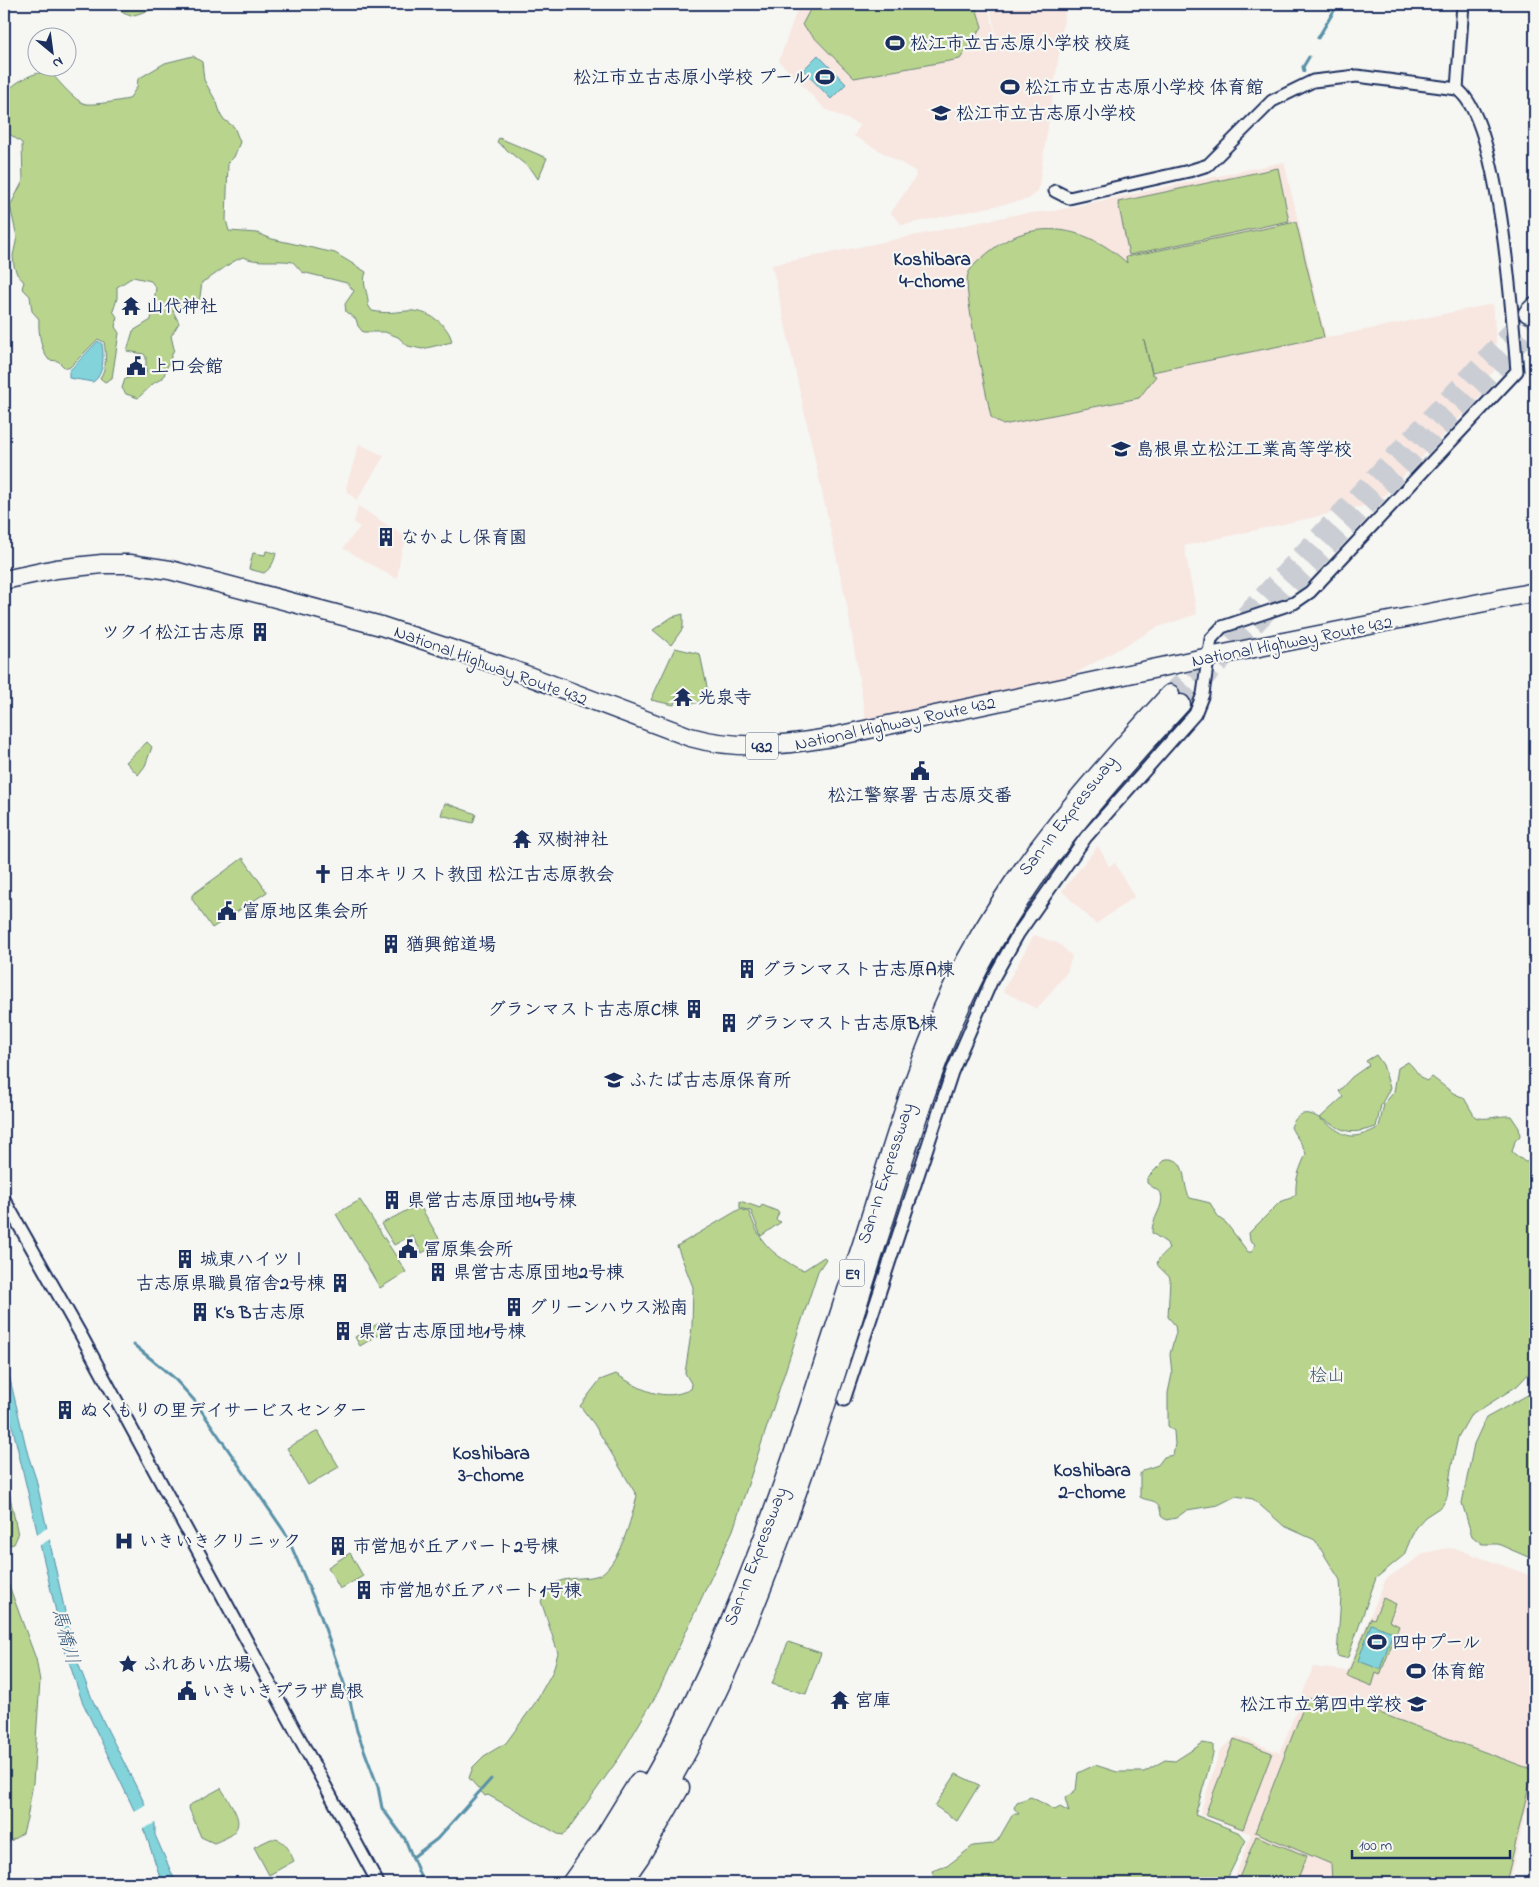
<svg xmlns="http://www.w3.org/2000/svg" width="1539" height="1887" font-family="'Indie Flower','Klee One',sans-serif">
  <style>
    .built { fill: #f8e6e0 }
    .green { fill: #b9d58d; stroke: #6a8276 }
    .water { fill: #82d3da; stroke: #5991a8 }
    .pier { fill: #f6f6f2 }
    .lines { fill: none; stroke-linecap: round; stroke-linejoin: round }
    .stream { stroke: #5991a8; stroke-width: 3 }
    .highway-tunnel { stroke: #caced4; stroke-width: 18; stroke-dasharray: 18 9; stroke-linecap: butt }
    .minor-casing { stroke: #1b2f5e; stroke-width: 15 }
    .highway-casing { stroke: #1b2f5e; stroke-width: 21 }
    .minor { stroke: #f6f6f2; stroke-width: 11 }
    .highway { stroke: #f6f6f2; stroke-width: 18 }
    .labels { text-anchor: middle; stroke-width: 4.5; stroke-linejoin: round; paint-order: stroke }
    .shield { fill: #f6f6f2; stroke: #5d6b8a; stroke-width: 1 }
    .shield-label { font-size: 16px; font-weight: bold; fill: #1b2f5e }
    .poi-label { font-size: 18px; font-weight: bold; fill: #1b2f5e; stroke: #f6f6f2; text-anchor: start }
    .street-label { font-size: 18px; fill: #1b2f5e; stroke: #f6f6f2 }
    .park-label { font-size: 18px; fill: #42586a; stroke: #f6f6f2 }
    .neighbourhood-label { font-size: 19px; font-weight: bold; fill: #1b2f5e; stroke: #f6f6f2 }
    .water-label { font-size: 19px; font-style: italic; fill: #35587d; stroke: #f6f6f2 }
  </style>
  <rect width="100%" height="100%" fill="#f6f6f2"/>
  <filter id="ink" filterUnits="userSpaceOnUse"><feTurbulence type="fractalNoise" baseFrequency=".02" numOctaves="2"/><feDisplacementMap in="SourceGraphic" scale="10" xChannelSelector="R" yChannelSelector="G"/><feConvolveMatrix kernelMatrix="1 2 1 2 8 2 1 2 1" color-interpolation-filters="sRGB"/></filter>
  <g filter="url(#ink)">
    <path class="built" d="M 799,4 L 987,4 L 1001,53 L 989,4 L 1066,4 L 1061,39 L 1009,51 L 1061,41 L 1038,191 L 1029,199 L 902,225 L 891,213 L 916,176 L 915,171 L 854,136 L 860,125 L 825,109 L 779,61 Z
      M 1284,162 L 1326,338 L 1493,304 L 1497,356 L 1500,365 L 1478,387 L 1482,395 L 1377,503 L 1184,546 L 1197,614 L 1158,627 L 1072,675 L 1016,691 L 869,723 L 866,721 L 847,605 L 772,265 L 1019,214 L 1054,211 Z
      M 359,444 L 384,456 L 357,500 L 348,493 L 346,488 Z
      M 358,506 L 407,538 L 401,552 L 397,579 L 343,548 L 360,527 L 354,523 Z
      M 1098,846 L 1109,866 L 1115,863 L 1134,897 L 1096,924 L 1062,891 Z
      M 1034,935 L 1059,944 L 1072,956 L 1067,972 L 1037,1009 L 1003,991 Z
      M 1448,1548 L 1457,1549 L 1535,1577 L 1535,1770 L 1509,1883 L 1233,1883 L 1251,1834 L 1200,1814 L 1220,1750 L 1237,1736 L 1280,1753 L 1313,1667 L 1347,1671 L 1386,1579 L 1425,1553 Z"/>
    <path class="green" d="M 119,4 L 169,4 L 131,16 L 123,13 Z
      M 813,4 L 975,4 L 982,27 L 960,59 L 854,78 L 802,25 Z
      M 193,56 L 202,62 L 204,80 L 217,103 L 222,118 L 234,127 L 240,142 L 234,157 L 228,163 L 226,220 L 229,231 L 257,233 L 272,239 L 335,253 L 366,272 C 361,285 369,293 368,305 L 372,311 C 387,314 394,312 407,311 C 426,309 449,324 452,342 L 422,349 L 408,346 L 398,337 L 385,332 L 363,332 L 358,326 L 356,319 L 346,312 L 345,304 L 354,291 L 347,283 L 302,272 L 293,262 C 276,259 258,264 243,257 C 227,263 217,275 202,282 L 199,304 L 189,309 L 180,306 L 173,311 L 179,323 L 171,336 L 174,349 L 163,378 L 154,383 L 138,398 L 126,394 L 122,388 L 125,379 L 146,373 L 146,357 L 144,354 L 127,351 L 133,331 L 151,320 L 156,288 L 151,281 L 133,277 L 117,287 L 117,299 L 113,311 L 117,317 L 115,327 L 119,333 L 112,378 L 105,382 L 100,378 C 107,368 106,354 104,342 L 98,339 L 69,368 L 64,367 L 58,361 L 49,360 C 41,351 38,331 39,319 L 32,311 L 30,296 L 22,288 L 24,282 L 17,274 L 14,266 L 13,256 L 17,237 L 10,206 L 23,181 L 22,143 L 4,130 L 4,95 C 14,82 34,71 50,72 C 58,80 75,102 86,104 C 96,105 118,101 129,99 L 137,87 L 138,79 L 165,63 Z
      M 499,138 L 547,158 L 538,179 L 532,170 L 497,142 Z
      M 1278,168 L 1289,221 L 1129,255 L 1118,202 Z
      M 1296,222 L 1324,337 L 1152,372 L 1144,340 L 1152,374 L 1156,376 L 1139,398 L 1003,425 L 991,417 C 987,394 962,290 968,274 C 971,266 982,258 989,252 C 1033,216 1087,226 1127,263 L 1126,257 Z
      M 266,551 L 276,553 C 274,562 272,567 264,573 L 249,569 L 253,553 L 265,555 Z
      M 683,614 L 683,628 L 671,645 L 653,630 L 672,617 Z
      M 675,648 L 700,654 L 710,701 L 687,704 L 690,693 L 678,690 L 674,705 L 651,700 Z
      M 147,742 L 152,747 L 145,766 L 138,775 L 126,762 Z
      M 445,803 L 476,814 L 473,823 L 441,815 Z
      M 243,858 L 267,892 L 212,928 L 192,899 L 192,895 Z
      M 1376,1055 L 1383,1065 L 1390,1088 L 1381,1105 L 1376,1127 C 1346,1136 1346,1131 1320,1118 L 1343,1097 L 1339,1091 L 1352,1077 L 1369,1065 L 1366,1061 Z
      M 1408,1062 C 1415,1068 1418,1076 1426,1081 L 1432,1077 L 1453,1093 L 1464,1098 L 1475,1117 C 1486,1121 1498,1115 1511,1116 L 1519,1128 L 1520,1136 L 1515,1141 L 1512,1152 L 1525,1162 L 1535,1161 L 1535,1367 L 1517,1386 L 1470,1416 L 1458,1437 L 1451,1469 L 1447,1497 L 1442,1506 L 1425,1517 L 1415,1528 L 1404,1555 L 1376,1578 L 1348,1657 L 1345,1658 L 1337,1656 L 1341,1596 L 1340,1580 L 1315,1540 L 1284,1526 L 1253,1499 L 1236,1496 L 1218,1505 L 1187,1510 L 1176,1518 L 1166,1520 L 1161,1516 C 1160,1497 1151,1503 1140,1497 L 1140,1474 L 1143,1470 L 1158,1465 L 1164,1457 L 1173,1455 L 1175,1444 L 1174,1431 L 1168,1426 L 1168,1393 L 1172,1374 L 1170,1354 L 1176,1332 L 1175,1325 L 1168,1317 L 1170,1278 C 1157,1263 1150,1266 1169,1249 L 1167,1243 L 1152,1233 C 1151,1218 1165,1208 1161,1193 L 1147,1183 L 1147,1178 L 1166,1159 C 1189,1157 1181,1185 1190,1198 L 1210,1203 L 1219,1218 L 1226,1223 L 1248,1252 L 1252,1252 L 1255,1244 L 1250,1240 L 1249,1233 L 1280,1202 L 1291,1198 L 1296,1194 C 1295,1178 1300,1168 1306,1154 C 1303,1143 1295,1137 1291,1127 C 1306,1092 1333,1137 1353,1136 C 1361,1136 1373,1131 1379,1127 L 1384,1104 L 1394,1092 L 1398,1068 Z
      M 360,1200 L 406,1272 L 380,1288 L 336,1214 Z
      M 740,1201 L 760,1208 L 762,1205 L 779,1212 L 776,1220 L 781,1222 L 761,1236 L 751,1211 L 740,1208 Z
      M 419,1204 L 441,1242 L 422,1253 L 412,1235 L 394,1245 L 381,1224 Z
      M 740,1209 L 749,1212 C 758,1236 764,1247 786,1261 C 792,1265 798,1269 804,1270 L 824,1257 L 826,1259 L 818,1271 L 733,1530 L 658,1692 L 619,1758 L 564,1835 L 558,1834 L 488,1795 L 485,1796 L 469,1778 L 473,1767 L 484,1756 L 506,1743 L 535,1703 L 553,1671 L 558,1653 L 541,1601 L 557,1582 C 570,1577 583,1579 596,1576 C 618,1571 632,1516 637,1496 L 594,1424 L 580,1406 L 600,1380 L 616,1374 C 640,1389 663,1403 691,1389 L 692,1385 L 685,1373 L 692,1327 L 693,1287 L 677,1246 Z
      M 381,1322 L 386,1330 L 360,1346 L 355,1337 Z
      M 1535,1391 L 1535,1560 L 1498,1544 L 1482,1544 L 1472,1536 L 1462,1503 L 1474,1444 L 1486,1418 Z
      M 318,1431 L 339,1467 L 308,1485 L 287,1448 Z
      M 4,1468 L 18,1535 L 14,1544 L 9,1545 L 4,1540 Z
      M 350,1553 L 363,1576 L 340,1589 L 328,1567 Z
      M 4,1572 L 36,1659 L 40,1681 L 33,1783 L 27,1818 L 23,1833 L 9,1842 L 4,1842 Z
      M 1383,1598 L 1396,1604 L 1389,1621 L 1399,1626 L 1380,1675 L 1376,1673 L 1372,1686 L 1347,1676 L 1371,1618 L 1374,1619 Z
      M 788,1642 L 821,1653 L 806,1694 L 772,1684 Z
      M 1307,1698 L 1342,1707 L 1350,1702 L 1533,1770 L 1506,1883 L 1332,1883 L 1331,1864 L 1255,1832 Z
      M 1234,1739 L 1272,1753 L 1243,1829 L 1205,1815 Z
      M 1203,1743 L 1213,1745 L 1213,1754 L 1195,1815 L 1240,1833 L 1246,1840 L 1225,1883 L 937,1883 L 932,1871 L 947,1866 L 973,1846 L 992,1844 L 998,1840 L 1013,1814 L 1019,1814 L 1014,1808 L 1017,1802 L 1031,1797 L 1055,1810 L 1060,1807 L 1069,1812 L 1065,1798 L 1076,1790 L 1078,1773 L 1095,1765 L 1117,1772 L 1144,1772 L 1165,1760 L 1175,1761 Z
      M 956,1774 L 979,1785 L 957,1821 L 935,1806 Z
      M 221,1788 C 237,1815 252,1829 214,1843 L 201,1837 L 188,1806 Z
      M 1256,1836 L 1307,1856 L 1296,1883 L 1237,1883 Z
      M 271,1839 C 285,1838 289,1850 294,1861 L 269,1875 L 254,1847 Z"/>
    <path class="water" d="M 818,55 L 846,84 L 831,99 L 803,70 Z
      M 98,341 L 102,344 C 104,356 104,375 93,382 L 69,378 L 69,371 Z
      M 4,1354 L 28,1455 L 36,1479 L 74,1653 L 93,1701 L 155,1824 L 155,1835 L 176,1883 L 162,1883 L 146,1835 L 82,1701 L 65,1650 L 4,1391 Z
      M 1371,1624 L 1393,1632 L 1380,1669 L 1358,1661 Z"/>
    <path class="pier" d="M 49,1527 L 52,1538 L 37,1547 L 35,1535 Z
      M 147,1804 L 157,1822 L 141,1830 L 133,1812 Z"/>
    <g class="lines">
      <path class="stream" d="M 1318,38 L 1338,4
        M 1304,71 L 1303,67 L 1309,57
        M 134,1345 L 173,1377 L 194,1400 L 286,1534 L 319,1611 L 350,1701 L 357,1731 L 378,1787 L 382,1808 L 405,1839 L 423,1883
        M 413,1857 L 437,1839 L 491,1779
        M 533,1883 L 536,1880"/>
      <path class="highway-tunnel" d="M 1170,694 L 1528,313
        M 1181,704 L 1535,327"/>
      <g class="minor-casing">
        <path id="minor" d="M 1457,89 L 1463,4
          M 4,1199 L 81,1335 L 378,1883
          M 844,1400 L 952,1072 L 991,982 L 1018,934 L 1086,837 L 1195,714 L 1203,694 L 1211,639 L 1222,627 L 1294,603 L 1310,592 L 1517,371 C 1512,315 1500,120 1457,89 L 1357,76 L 1313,81 L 1272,101 L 1208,165 L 1189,171 L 1069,198 L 1055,191"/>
      </g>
      <g class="highway-casing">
        <path id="highway" d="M 1528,313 L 1535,306
          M 4,580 L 56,569 L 102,564 L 130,564 L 170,570 L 381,626 L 502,666 L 690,737 C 736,750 780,746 827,738 L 1209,657 L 1535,592
          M 571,1883 L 606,1834 L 638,1782
          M 586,1883 C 725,1692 790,1465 862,1244 C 892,1149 919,1049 966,960 C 1019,861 1094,777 1170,694
          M 605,1883 C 744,1695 807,1463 877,1243 C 907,1150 934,1054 979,968 C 1031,870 1105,786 1181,704
          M 622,1883 L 640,1857 L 680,1788"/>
      </g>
      <use href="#minor" class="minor"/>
      <use href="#highway" class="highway"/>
    </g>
  </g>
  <defs>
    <g id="stadium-bare" transform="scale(1.5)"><path d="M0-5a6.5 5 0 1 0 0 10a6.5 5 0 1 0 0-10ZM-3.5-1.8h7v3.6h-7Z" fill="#1b2f5e" stroke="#f6f6f2" stroke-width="2.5" paint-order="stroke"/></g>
    <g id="school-bare" transform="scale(1.5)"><path d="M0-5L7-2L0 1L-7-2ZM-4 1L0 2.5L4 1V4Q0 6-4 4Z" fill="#1b2f5e" stroke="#f6f6f2" stroke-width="2.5" paint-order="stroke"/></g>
    <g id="temple-bare" transform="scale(1.5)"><path d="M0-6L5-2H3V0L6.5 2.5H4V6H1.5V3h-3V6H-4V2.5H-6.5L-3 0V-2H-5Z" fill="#1b2f5e" stroke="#f6f6f2" stroke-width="2.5" paint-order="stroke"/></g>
    <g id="civic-bare" transform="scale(1.5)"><path d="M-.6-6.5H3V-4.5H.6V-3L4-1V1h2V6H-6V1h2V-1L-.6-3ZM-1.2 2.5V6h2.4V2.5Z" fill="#1b2f5e" stroke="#f6f6f2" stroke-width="2.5" paint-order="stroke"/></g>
    <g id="building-bare" transform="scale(1.5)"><path d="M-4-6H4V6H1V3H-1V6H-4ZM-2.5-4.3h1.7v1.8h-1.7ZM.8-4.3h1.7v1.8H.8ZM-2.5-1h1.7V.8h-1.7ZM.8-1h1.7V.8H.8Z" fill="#1b2f5e" stroke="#f6f6f2" stroke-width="2.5" paint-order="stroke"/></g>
    <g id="church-bare" transform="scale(1.5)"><path d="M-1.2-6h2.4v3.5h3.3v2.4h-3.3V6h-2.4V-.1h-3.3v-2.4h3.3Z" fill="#1b2f5e" stroke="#f6f6f2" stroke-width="2.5" paint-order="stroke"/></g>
    <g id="hospital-bare" transform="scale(1.5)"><path d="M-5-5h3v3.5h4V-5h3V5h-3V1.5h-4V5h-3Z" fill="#1b2f5e" stroke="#f6f6f2" stroke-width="2.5" paint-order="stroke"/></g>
    <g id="sight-bare" transform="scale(1.5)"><path d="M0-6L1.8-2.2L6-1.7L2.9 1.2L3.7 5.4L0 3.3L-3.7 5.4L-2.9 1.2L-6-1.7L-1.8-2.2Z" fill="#1b2f5e" stroke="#f6f6f2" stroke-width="2.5" paint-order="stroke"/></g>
  </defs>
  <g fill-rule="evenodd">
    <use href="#stadium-bare" x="895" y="43"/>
    <use href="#stadium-bare" x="825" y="77"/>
    <use href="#stadium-bare" x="1010" y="87"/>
    <use href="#school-bare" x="941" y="113"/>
    <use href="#temple-bare" x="131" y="306"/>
    <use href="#civic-bare" x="136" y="366"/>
    <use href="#school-bare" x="1121" y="449"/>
    <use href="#building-bare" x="386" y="537"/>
    <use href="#building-bare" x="260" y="632"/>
    <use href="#temple-bare" x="683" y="697"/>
    <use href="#civic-bare" x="920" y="771"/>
    <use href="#temple-bare" x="522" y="839"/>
    <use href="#church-bare" x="323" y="874"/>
    <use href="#civic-bare" x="227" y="911"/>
    <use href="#building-bare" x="391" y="944"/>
    <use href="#building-bare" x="747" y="969"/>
    <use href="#building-bare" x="694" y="1009"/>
    <use href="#building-bare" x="729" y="1023"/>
    <use href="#school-bare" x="614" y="1080"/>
    <use href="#building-bare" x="392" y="1200"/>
    <use href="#civic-bare" x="408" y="1249"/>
    <use href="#building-bare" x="185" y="1259"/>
    <use href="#building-bare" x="438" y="1272"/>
    <use href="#building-bare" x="340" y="1283"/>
    <use href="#building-bare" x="514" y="1307"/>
    <use href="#building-bare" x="200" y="1312"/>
    <use href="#building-bare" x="343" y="1331"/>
    <use href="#building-bare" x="65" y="1410"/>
    <use href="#hospital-bare" x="124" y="1541"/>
    <use href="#building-bare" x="338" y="1546"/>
    <use href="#building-bare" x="364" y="1590"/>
    <use href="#stadium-bare" x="1377" y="1642"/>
    <use href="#sight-bare" x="128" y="1664"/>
    <use href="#stadium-bare" x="1416" y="1671"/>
    <use href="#civic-bare" x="187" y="1691"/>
    <use href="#temple-bare" x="840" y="1700"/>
    <use href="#school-bare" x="1417" y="1704"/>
  </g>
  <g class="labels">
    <g class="shield">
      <rect x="746" y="732.5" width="32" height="27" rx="4"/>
      <rect x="839.5" y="1259.5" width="25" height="27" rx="4"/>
    </g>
    <g class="shield-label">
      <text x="762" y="752">432</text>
      <text x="852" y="1279">E9</text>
    </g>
    <g class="poi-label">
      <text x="910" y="49">松江市立古志原小学校 校庭</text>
      <text x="810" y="83" text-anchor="end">松江市立古志原小学校 プール</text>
      <text x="1025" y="93">松江市立古志原小学校 体育館</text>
      <text x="956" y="119">松江市立古志原小学校</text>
      <text x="146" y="312">山代神社</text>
      <text x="151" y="372">上口会館</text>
      <text x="1136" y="455">島根県立松江工業高等学校</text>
      <text x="401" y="543">なかよし保育園</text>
      <text x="245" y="638" text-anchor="end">ツクイ松江古志原</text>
      <text x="698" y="703">光泉寺</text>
      <text x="920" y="801" text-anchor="middle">松江警察署 古志原交番</text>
      <text x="537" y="845">双樹神社</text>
      <text x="338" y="880">日本キリスト教団 松江古志原教会</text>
      <text x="242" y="917">富原地区集会所</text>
      <text x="406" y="950">猶興館道場</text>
      <text x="762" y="975">グランマスト古志原A棟</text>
      <text x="679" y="1015" text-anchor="end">グランマスト古志原C棟</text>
      <text x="744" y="1029">グランマスト古志原B棟</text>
      <text x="629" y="1086">ふたば古志原保育所</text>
      <text x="407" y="1206">県営古志原団地4号棟</text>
      <text x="423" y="1255">冨原集会所</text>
      <text x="200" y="1265">城東ハイツⅠ</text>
      <text x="453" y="1278">県営古志原団地2号棟</text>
      <text x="325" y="1289" text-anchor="end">古志原県職員宿舎2号棟</text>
      <text x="529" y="1313">グリーンハウス淞南</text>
      <text x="215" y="1318">K‘s B古志原</text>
      <text x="358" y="1337">県営古志原団地1号棟</text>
      <text x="80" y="1416">ぬくもりの里デイサービスセンター</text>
      <text x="139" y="1547">いきいきクリニック</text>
      <text x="353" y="1552">市営旭が丘アパート2号棟</text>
      <text x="379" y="1596">市営旭が丘アパート1号棟</text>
      <text x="1392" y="1648">四中プール</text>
      <text x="143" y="1670">ふれあい広場</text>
      <text x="1431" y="1677">体育館</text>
      <text x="202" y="1697">いきいきプラザ島根</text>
      <text x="855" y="1706">宮庫</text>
      <text x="1402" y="1710" text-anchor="end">松江市立第四中学校</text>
    </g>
    <g class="street-label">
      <text transform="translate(1292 641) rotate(-11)" y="6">National Highway Route 432</text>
      <text transform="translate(491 665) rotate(20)" y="6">National Highway Route 432</text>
      <text transform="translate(895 723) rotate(-12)" y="6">National Highway Route 432</text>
      <text transform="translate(1067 815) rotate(-52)" y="6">San-In Expressway</text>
      <text transform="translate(885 1173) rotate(-72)" y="6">San-In Expressway</text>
      <text transform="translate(755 1556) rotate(-69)" y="6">San-In Expressway</text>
    </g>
    <g class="park-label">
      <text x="1327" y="1381">桧山</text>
    </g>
    <g class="neighbourhood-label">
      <text x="932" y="265">Koshibara<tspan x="932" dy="22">4-chome</tspan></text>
      <text x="491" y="1459">Koshibara<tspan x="491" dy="22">3-chome</tspan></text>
      <text x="1092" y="1476">Koshibara<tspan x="1092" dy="22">2-chome</tspan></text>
    </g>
    <g class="water-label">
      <text transform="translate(67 1636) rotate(75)" y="7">馬橋川</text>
    </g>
  </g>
  <rect width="1539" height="1887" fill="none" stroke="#f6f6f2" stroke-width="20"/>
  <rect x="10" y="10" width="1519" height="1867" fill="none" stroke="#1b2f5e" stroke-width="2" filter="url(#ink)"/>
  <g transform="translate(52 52) rotate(151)"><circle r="24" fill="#f6f6f2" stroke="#9ea6b7"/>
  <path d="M0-4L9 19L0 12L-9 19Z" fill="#1b2f5e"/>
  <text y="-8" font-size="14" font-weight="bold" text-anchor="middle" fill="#1b2f5e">N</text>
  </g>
  <path d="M1352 1850v8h158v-8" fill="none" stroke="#1b2f5e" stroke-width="2.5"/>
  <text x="1359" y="1850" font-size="15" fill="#1b2f5e" stroke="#f6f6f2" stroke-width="4" paint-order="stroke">100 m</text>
</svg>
